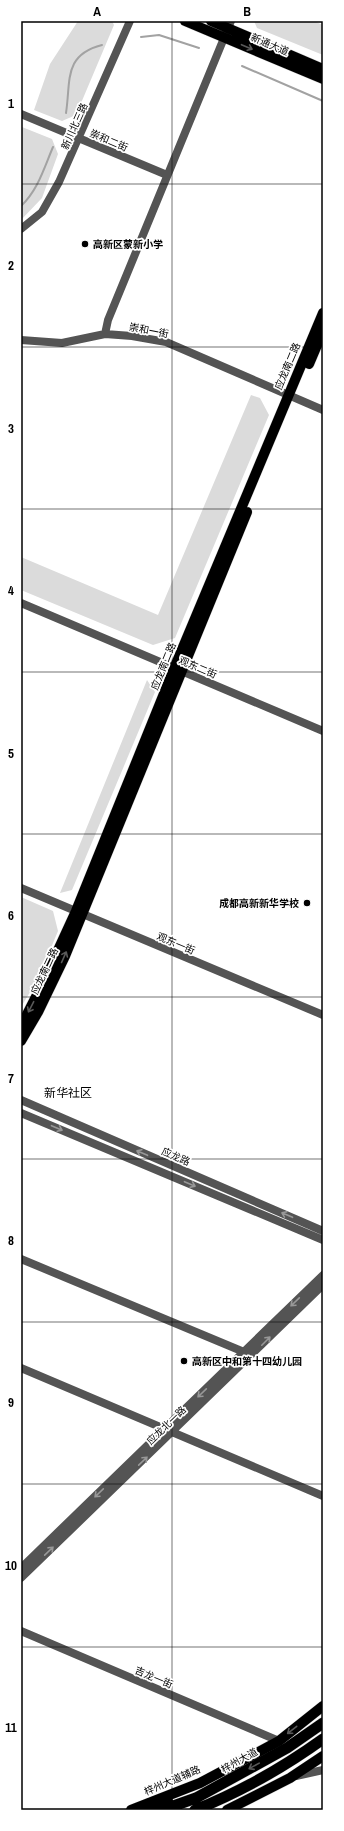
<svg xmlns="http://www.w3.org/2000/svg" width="344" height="1831" font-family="'Archivo Narrow','Noto Sans SC',sans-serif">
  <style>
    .green { fill: #dbdbdb }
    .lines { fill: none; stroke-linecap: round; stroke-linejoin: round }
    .stream { stroke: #a2a2a2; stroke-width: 2 }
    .major-casing { stroke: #dbdbdb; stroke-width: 11 }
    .highway-casing { stroke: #dbdbdb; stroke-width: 12 }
    .minor { stroke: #545454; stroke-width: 8 }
    .major { stroke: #000; stroke-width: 10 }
    .highway { stroke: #000; stroke-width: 11 }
    .oneway { stroke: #595959 }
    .oneway2 { stroke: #989898 }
    .grid { fill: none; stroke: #000; stroke-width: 1; stroke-opacity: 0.55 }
    .poi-dot { fill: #000; stroke: #fff; stroke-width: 1.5 }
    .labels { text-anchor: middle; stroke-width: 3.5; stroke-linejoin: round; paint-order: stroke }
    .street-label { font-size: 10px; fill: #000; stroke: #fff }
    .poi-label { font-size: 10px; font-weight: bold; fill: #000; stroke: #fff; text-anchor: start }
    .quarter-label { font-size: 12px; fill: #000; stroke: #fff }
    .neatline { fill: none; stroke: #000; stroke-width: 1.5 }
    .grid-label { font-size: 13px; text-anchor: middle; font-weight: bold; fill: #000 }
  </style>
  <rect width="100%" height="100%" fill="#fff"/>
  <path class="green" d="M 78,21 L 112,21 L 114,25 L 76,115 L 62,121 L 34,110 L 50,64 Z
    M 254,21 L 314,21 L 323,25 L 323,55 L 257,28 Z
    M 22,127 L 52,139 L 58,154 L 42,198 L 21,220 Z
    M 251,395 L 260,398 L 269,415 L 175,638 L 153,645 L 21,590 L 21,557 L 158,615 Z
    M 147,680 L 155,692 L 72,890 L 60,893 Z
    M 21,897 L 53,911 L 58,931 L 38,979 L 21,1007 Z"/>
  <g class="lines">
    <path class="stream" d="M 141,37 L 159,35 L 199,48
      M 242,66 L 323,101
      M 66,113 C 71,81 63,55 102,45
      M 21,206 C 38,190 44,168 53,147"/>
    <g class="major-casing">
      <path id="major" d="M 185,21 L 323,79
        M 211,21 L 323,69
        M 309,364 L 323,331
        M 21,1026 L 42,985 L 76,911 L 176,664 L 323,313
        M 21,1041 L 38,1012 L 65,956 L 247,512
        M 131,1810 L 200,1783 L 279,1741 L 323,1706
        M 153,1810 L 168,1801
        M 227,1810 L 290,1778 L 323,1756"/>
    </g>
    <g class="highway-casing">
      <path id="highway" d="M 162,1810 L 196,1798 L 287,1748 L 323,1723
        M 195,1810 C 240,1792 284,1767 323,1739"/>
    </g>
    <path class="minor" d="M 21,114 L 167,175
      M 21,229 L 42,212 L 59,182 L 130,21
      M 105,334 L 108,320 L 231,21
      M 21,340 L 62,343 L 105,334 L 132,336 L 166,342 L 323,410
      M 21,603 L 323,731
      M 21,888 L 323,1015
      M 21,1100 L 323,1231
      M 21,1113 L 323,1240
      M 21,1259 L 244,1352
      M 21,1368 L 323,1496
      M 21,1568 L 323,1275
      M 21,1578 L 323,1285
      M 21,1631 L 279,1741
      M 296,1776 L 323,1770"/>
    <use href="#major" class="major"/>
    <use href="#highway" class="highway"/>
  </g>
  <defs><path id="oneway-shaft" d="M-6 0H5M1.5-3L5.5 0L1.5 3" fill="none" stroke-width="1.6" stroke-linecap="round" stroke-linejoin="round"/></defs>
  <g class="oneway">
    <use href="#oneway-shaft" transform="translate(247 47) rotate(23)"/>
    <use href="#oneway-shaft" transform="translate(64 957) rotate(-66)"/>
    <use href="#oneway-shaft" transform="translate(31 1007) rotate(117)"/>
    <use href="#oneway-shaft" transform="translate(292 1730) rotate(142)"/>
    <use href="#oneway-shaft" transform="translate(254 1766) rotate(151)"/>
  </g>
  <g class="oneway2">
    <use href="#oneway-shaft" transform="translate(57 1128) rotate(23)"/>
    <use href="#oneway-shaft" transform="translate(142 1153) rotate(-157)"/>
    <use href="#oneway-shaft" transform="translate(190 1184) rotate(23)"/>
    <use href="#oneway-shaft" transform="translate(287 1215) rotate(-157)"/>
    <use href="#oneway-shaft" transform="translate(295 1302) rotate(136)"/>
    <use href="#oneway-shaft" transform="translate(266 1341) rotate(-45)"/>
    <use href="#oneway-shaft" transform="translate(202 1393) rotate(136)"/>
    <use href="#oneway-shaft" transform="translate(143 1461) rotate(-44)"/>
    <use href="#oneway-shaft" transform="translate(99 1493) rotate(136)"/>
    <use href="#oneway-shaft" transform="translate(49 1551) rotate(-44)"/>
  </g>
  <path class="grid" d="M 172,21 L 172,1810M 21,184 L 323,184M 21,347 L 323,347M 21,509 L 323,509M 21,672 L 323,672M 21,834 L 323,834M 21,997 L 323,997M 21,1159 L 323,1159M 21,1322 L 323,1322M 21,1484 L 323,1484M 21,1647 L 323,1647"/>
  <g class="poi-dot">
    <circle cx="85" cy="244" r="4"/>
    <circle cx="307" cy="903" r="4"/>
    <circle cx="184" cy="1361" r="4"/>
  </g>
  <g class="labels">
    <g class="street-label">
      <text transform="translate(270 44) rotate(23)" y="4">新通大道</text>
      <text transform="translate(74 126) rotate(-66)" y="4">新川北三路</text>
      <text transform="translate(109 140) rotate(23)" y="4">崇和二街</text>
      <text transform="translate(149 330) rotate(11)" y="4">崇和一街</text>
      <text transform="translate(287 366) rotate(-67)" y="4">应龙南二路</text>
      <text transform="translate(163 666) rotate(-68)" y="4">应龙南二路</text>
      <text transform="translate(198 667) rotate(23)" y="4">观东二街</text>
      <text transform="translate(176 943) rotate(23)" y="4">观东一街</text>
      <text transform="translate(44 971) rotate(-65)" y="4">应龙南二路</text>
      <text transform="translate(176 1156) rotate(23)" y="4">应龙路</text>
      <text transform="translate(166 1425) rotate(-44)" y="4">应龙北一路</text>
      <text transform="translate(154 1677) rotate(23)" y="4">吉龙一街</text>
      <text transform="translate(239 1760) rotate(-29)" y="4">梓州大道</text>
      <text transform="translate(172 1780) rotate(-23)" y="4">梓州大道辅路</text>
    </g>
    <g class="poi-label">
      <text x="93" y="248">高新区蒙新小学</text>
      <text x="299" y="907" text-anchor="end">成都高新新华学校</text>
      <text x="192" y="1365">高新区中和第十四幼儿园</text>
    </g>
    <g class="quarter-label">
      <text x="68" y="1097">新华社区</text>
    </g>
  </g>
  <rect width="344" height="1831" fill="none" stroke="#ffffff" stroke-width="44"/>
  <rect x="22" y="22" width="300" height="1787" class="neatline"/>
  <g class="grid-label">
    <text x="97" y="16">A</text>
    <text x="247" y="16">B</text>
    <text x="11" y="108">1</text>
    <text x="11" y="270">2</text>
    <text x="11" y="433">3</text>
    <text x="11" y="595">4</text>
    <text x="11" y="758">5</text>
    <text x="11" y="920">6</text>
    <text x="11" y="1083">7</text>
    <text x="11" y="1245">8</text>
    <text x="11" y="1407">9</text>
    <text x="11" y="1570">10</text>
    <text x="11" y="1732">11</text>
  </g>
</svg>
